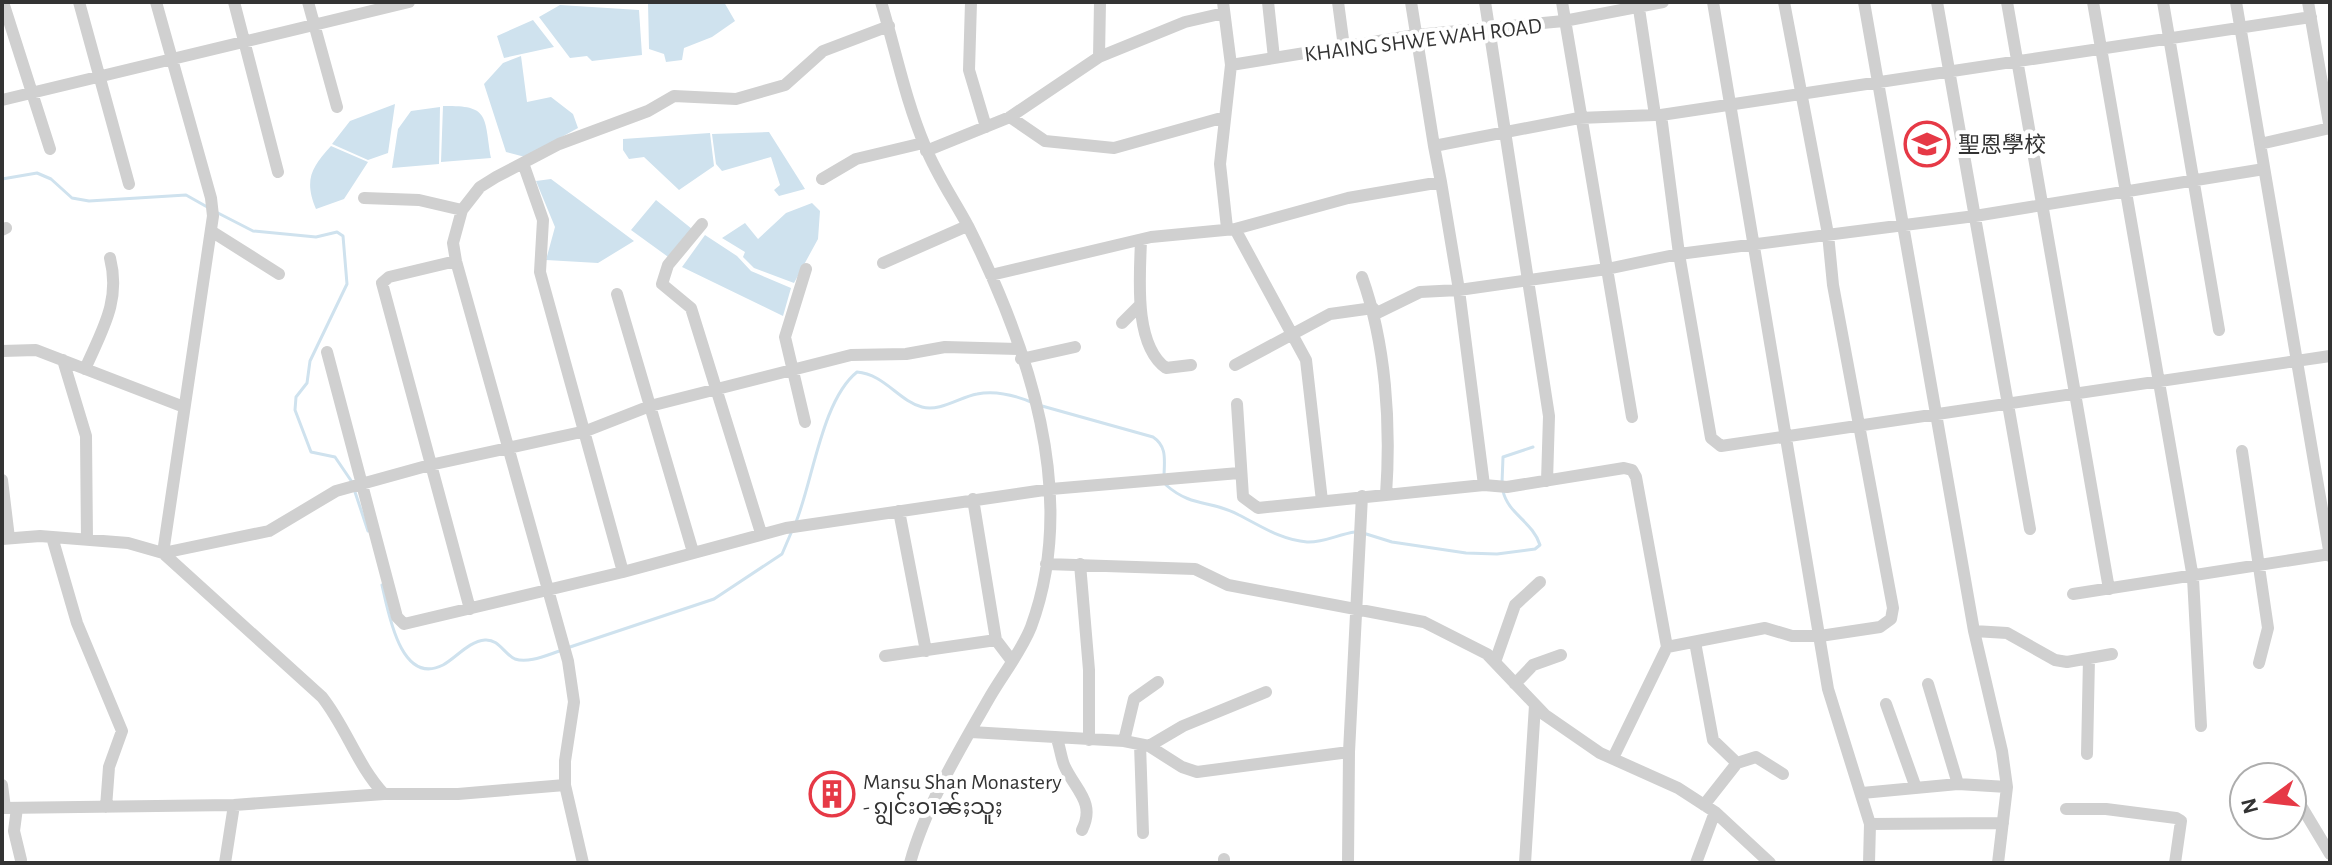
<svg xmlns="http://www.w3.org/2000/svg" width="2332" height="865" font-family="'Alegreya Sans','Noto Sans SC','Noto Sans Myanmar',sans-serif">
  <style>
    .water { fill: #cfe2ee }
    .lines { fill: none; stroke-linecap: round; stroke-linejoin: round }
    .stream { stroke: #cfe2ee; stroke-width: 3 }
    .minor { stroke: #d0d0d0; stroke-width: 12 }
    .labels { text-anchor: middle; stroke-width: 8; stroke-linejoin: round; paint-order: stroke }
    .street-label { font-size: 22px; fill: #333; stroke: #fff }
    .poi-label { font-size: 22px; fill: #333; stroke: #fff; text-anchor: start }
  </style>
  <rect width="100%" height="100%" fill="#fff"/>
  <path class="water" d="M 648,2 L 724,2 L 735,21 L 712,37 L 684,48 L 682,60 L 666,62 L 664,54 L 649,49 Z
    M 560,5 L 639,10 L 642,55 L 592,61 L 587,56 L 570,58 L 539,17 Z
    M 533,20 L 554,47 L 504,58 L 497,36 Z
    M 521,56 L 527,102 L 551,97 L 573,114 L 578,128 L 525,157 L 506,152 L 484,84 L 503,63 Z
    M 395,104 L 388,153 L 368,160 L 332,144 L 350,121 Z
    M 443,106 C 490,105 484,116 491,158 L 441,162 Z
    M 440,107 L 439,164 L 392,168 L 398,129 L 411,111 Z
    M 769,132 L 805,189 L 779,196 L 774,190 L 780,185 L 771,157 L 722,171 L 716,164 L 712,134 Z
    M 710,133 L 714,166 L 679,190 L 644,157 L 629,159 L 623,150 L 623,139 Z
    M 331,146 L 368,162 L 344,199 L 316,209 C 304,180 311,168 331,146 Z
    M 551,179 L 634,241 L 598,263 L 546,260 L 555,227 L 536,181 Z
    M 656,200 L 692,229 L 671,259 L 631,230 Z
    M 812,203 L 820,211 L 818,239 L 794,283 L 754,268 L 743,257 L 745,252 L 722,238 L 745,223 L 758,239 L 786,213 Z
    M 705,235 L 737,256 L 751,271 L 791,288 L 783,316 L 682,267 Z"/>
  <g class="lines">
    <path class="stream" d="M 2,179 L 37,173 L 51,179 L 72,198 L 89,201 L 186,195 L 209,208
      M 216,212 L 253,231 L 316,237 L 337,232 L 343,236 L 347,284 L 310,361 L 307,383 L 296,397 L 295,410 L 311,452 L 335,457 L 352,482
      M 1042,406 L 1153,437 C 1168,447 1164,461 1164,478
      M 1502,483 L 1503,457 L 1533,447
      M 1166,485 C 1192,508 1212,500 1239,515 C 1261,526 1281,540 1307,542 C 1323,543 1339,534 1355,532
      M 354,489 L 368,531
      M 796,522 C 813,480 822,400 857,372 C 884,374 899,401 922,407 C 940,412 960,397 977,394 C 996,390 1014,395 1031,402
      M 1363,533 L 1392,542 L 1466,553 L 1497,554 L 1535,549 L 1540,545 C 1533,522 1508,514 1503,491
      M 382,585 C 388,610 400,687 443,665 C 456,658 469,641 485,640 C 499,639 504,654 515,659 C 529,664 549,654 563,650
      M 570,647 L 714,599 L 782,554 L 791,533"/>
    <path class="minor" d="M 3,2 L 50,149
      M 79,2 L 129,184
      M 156,2 L 211,198 L 213,216 L 163,553 L 269,531 L 336,491 L 430,465 L 586,431 L 650,406 L 851,355 L 906,354 L 945,347 L 1018,349
      M 234,2 L 278,172
      M 308,2 L 337,107
      M 881,2 C 896,51 905,99 925,146 C 936,174 954,200 968,226 C 1028,346 1080,495 1031,627 C 1022,650 1004,673 991,695 C 961,747 926,805 910,863
      M 971,2 L 969,70 L 986,127
      M 1223,2 L 1231,65 L 1220,164 L 1227,228
      M 1268,2 L 1274,58
      M 1338,2 L 1344,47
      M 1411,2 L 1434,146
      M 1485,2 L 1549,416 L 1547,481
      M 1562,2 L 1632,417
      M 1713,2 L 1828,689 L 1870,824 L 1869,863
      M 1864,2 L 1974,631 L 2002,751 L 2007,787 L 1998,863
      M 1937,2 L 2030,529
      M 2007,2 L 2109,589
      M 2093,2 L 2193,578 L 2201,726
      M 2163,2 L 2219,330
      M 2236,2 L 2330,556
      M 2308,2 L 2330,129
      M 1099,57 L 1100,2
      M 1231,65 L 1416,35 L 1564,21 L 1663,2
      M 2,100 L 409,2
      M 1655,115 L 1661,115 L 1679,254 L 1711,438 L 1721,446 L 2330,356
      M 1661,115 L 2311,17
      M 1010,117 L 1045,141 L 1114,148 L 1225,117
      M 2260,144 L 2330,128
      M 926,151 L 1010,117 L 1099,57 L 1185,22 L 1224,13
      M 523,163 L 543,220 L 540,272 L 623,572
      M 822,179 L 856,159 L 923,143
      M 1441,182 L 1434,146 L 1579,118 L 1655,115 L 1638,2
      M 364,198 L 419,200 L 462,210
      M 702,224 L 668,265 L 662,284 L 691,308 L 761,533
      M 1235,229 L 1306,360 L 1322,501
      M 2,230 L 6,228
      M 211,231 L 279,274
      M 1141,240 C 1140,275 1133,344 1166,368 L 1191,365
      M 456,261 L 389,277 L 382,283 L 470,609
      M 883,263 L 967,226
      M 991,275 L 1151,237 L 1235,229 L 1348,198 L 1441,182 L 1459,290 L 1420,292 L 1375,314
      M 1362,277 C 1386,344 1391,424 1386,495
      M 617,294 L 693,552
      M 1122,323 L 1140,305
      M 2,351 L 36,350 L 184,407
      M 327,352 L 397,617 L 404,624 L 623,572 L 786,528 L 1051,489 L 1239,473
      M 1021,359 L 1075,347
      M 63,360 L 86,436 L 87,540
      M 1235,365 L 1330,314 L 1373,308
      M 85,369 C 102,330 121,301 110,258
      M 1237,404 L 1243,497 L 1258,508 L 1484,485 L 1459,290 L 1607,269 L 1679,254 L 1975,216 L 2264,169
      M 805,422 L 785,337 L 806,269
      M 2242,451 L 2268,628 L 2259,663
      M 2,480 L 9,538
      M 1484,485 L 1507,487 L 1624,468 L 1632,470 L 1636,477 L 1667,647 L 1613,758
      M 973,499 L 996,640
      M 899,511 L 926,651
      M 52,537 L 77,623 L 122,731 L 109,767 L 106,807
      M 2,539 L 40,536 L 128,543 L 163,553 L 322,697 C 346,727 357,765 384,794 L 458,794 L 565,785
      M 1046,564 L 1195,569 L 1228,585 L 1424,622 L 1487,654 L 1545,715 L 1600,753 L 1678,788 L 1715,812 L 1770,863
      M 1080,564 L 1089,670 L 1089,740
      M 2073,594 L 2330,554
      M 1974,631 L 2007,633 L 2055,660 L 2067,662 L 2112,654
      M 1695,642 L 1713,740 L 1737,763
      M 1667,647 L 1765,628 L 1792,636 L 1820,636 L 1880,627 L 1891,619 L 1893,608 L 1833,285 L 1828,234 L 1784,2
      M 885,656 L 996,640 L 1012,661
      M 1495,662 L 1515,605 L 1540,582
      M 1515,684 L 1533,665 L 1561,655
      M 1928,684 L 1958,784
      M 1886,704 L 1916,788
      M 971,732 L 1124,741 L 1149,746 L 1182,767 L 1197,772 L 1349,752
      M 1057,739 C 1060,748 1061,757 1064,765 C 1075,790 1096,802 1082,830
      M 1124,741 L 1134,699 L 1158,682
      M 1140,744 L 1143,833
      M 1149,746 L 1183,726 L 1266,692
      M 2087,754 L 2089,658
      M 2,785 L 5,808
      M 1862,793 L 1958,784 L 2007,787
      M 2292,801 L 2300,804 L 2330,854
      M 1704,805 L 1737,763 L 1756,757 L 1783,774
      M 2,808 L 234,805 L 384,794
      M 17,808 L 14,831 L 21,860
      M 2066,809 L 2106,809 L 2176,818 L 2181,821 L 2175,863
      M 1870,824 L 2003,823
      M 1224,859 L 1224,863
      M 225,863 L 234,805
      M 583,863 L 565,785 L 565,761 L 574,702 L 568,661 L 456,261 L 453,243 L 462,210 L 480,187 L 496,177 L 559,144 L 648,111 L 674,96 L 736,99 L 785,85 L 823,51 L 889,26
      M 1348,863 L 1349,752 L 1362,496
      M 1525,863 L 1535,705
      M 1696,863 L 1715,812"/>
  </g>
  <defs>
    <g id="school-ring" transform="scale(2.3)"><circle r="9.5" fill="#fff" stroke="#e63946" stroke-width="1.5"/><path d="M0-5L7-2L0 1L-7-2ZM-4 1L0 2.5L4 1V4Q0 6-4 4Z" fill="#e63946"/></g>
    <g id="building-ring" transform="scale(2.3)"><circle r="9.5" fill="#fff" stroke="#e63946" stroke-width="1.5"/><path d="M-4-6H4V6H1V3H-1V6H-4ZM-2.5-4.3h1.7v1.8h-1.7ZM.8-4.3h1.7v1.8H.8ZM-2.5-1h1.7V.8h-1.7ZM.8-1h1.7V.8H.8Z" fill="#e63946"/></g>
  </defs>
  <g fill-rule="evenodd">
    <use href="#school-ring" x="1927" y="144"/>
    <use href="#building-ring" x="832" y="794"/>
  </g>
  <g class="labels">
    <g class="street-label">
      <text transform="translate(1423 39) rotate(-7)" y="8">KHAING SHWE WAH ROAD</text>
    </g>
    <g class="poi-label">
      <text x="1958" y="152">聖恩學校</text>
      <text x="863" y="789">Mansu Shan Monastery<tspan x="863" dy="25">- ၵျွင်းဝၢၼ်ႈသူႈ</tspan></text>
    </g>
  </g>
  <rect width="2332" height="865" fill="none" stroke="#333333" stroke-width="8"/>
  <g transform="translate(2268 801) rotate(255)"><circle r="38" fill="#ffffff" stroke="#adadad" stroke-width="2"/>
  <path d="M0-6L14 30L0 20L-14 30Z" fill="#e63946"/>
  <text y="-12" font-size="22" font-weight="bold" text-anchor="middle" fill="#333333">N</text>
  </g>
</svg>
